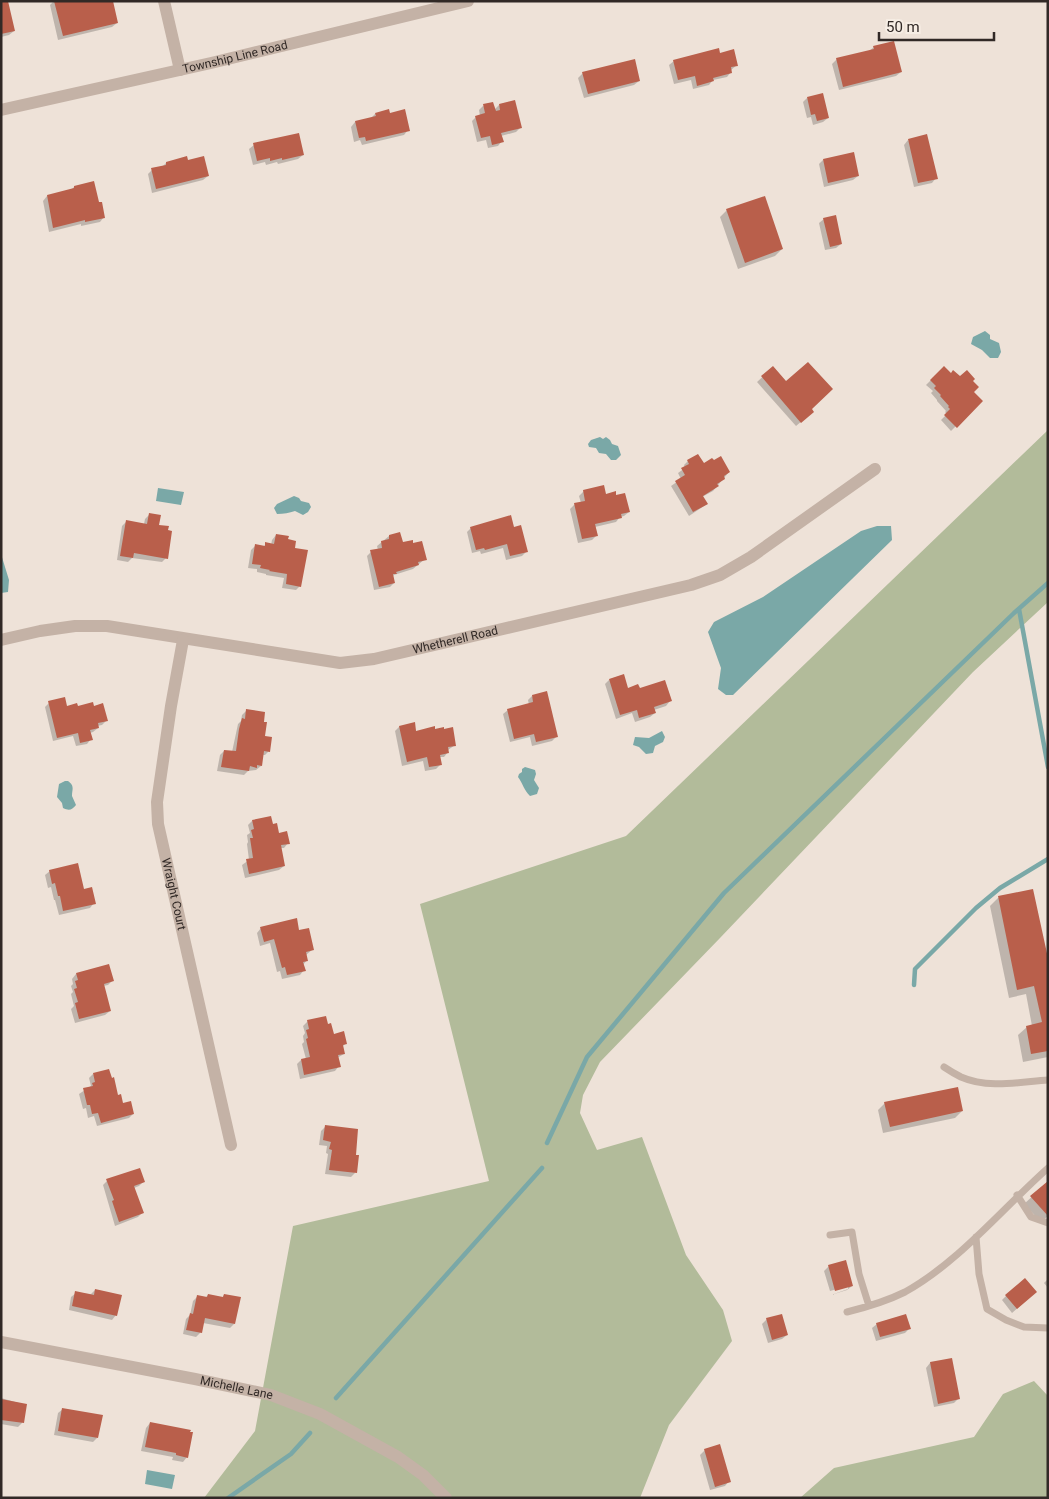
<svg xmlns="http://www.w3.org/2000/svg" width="1049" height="1499" font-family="Roboto,sans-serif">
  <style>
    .green { fill: #b2bb9a }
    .water { fill: #7aa8a7 }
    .shadow { fill: #0003 }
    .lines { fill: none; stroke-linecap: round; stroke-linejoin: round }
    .stream { stroke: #7aa8a7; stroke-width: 4.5 }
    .building { fill: #b95f4b }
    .service { stroke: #c4b2a6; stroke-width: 7 }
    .minor { stroke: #c4b2a6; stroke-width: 12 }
    .tertiary { stroke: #c4b2a6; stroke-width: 12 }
    .labels { text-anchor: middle; stroke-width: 5; stroke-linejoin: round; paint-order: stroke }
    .street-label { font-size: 12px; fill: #312926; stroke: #f6ede4 }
  </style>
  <rect width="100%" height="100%" fill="#eee2d8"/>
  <path class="green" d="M 1048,430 L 1048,602 L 973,672 L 720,938 L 600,1062 L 583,1095 L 580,1113 L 597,1150 L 642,1137 L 686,1255 L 723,1310 L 732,1341 L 669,1425 L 640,1498 L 204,1498 L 255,1431 L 293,1226 L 489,1181 L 420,904 L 626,836 Z
    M 1034,1381 L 1048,1396 L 1048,1498 L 800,1498 L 834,1468 L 974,1437 L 1003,1394 Z"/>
  <path class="water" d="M 985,331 L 990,335 L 990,339 L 999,343 L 1001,352 L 998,358 L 990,358 L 982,350 L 971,344 L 973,337 Z
    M 600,437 L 603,439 L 606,437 L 610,440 L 612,444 L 618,446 L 621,455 L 616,460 L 611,460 L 606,454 L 599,453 L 596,448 L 589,447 L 588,444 L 591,440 Z
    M 158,488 L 184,492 L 181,505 L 156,501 Z
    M 294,496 L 299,498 L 301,501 L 309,503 L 311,507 L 308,512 L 303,515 L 295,511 C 289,513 284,514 277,514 L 274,508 L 277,504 Z
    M 877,526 L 891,526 L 892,540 L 733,695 L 726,695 L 718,689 L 721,668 L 708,632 L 714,622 L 763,597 L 861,531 Z
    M 1,554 L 9,580 L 8,592 L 1,593 Z
    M 662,731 L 665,737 L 663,742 L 655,746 L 653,753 L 646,754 L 639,747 L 633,745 L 635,737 L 649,738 Z
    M 525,767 L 535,770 L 536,774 L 534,780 L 539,788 L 537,794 L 530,796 C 524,790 523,784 518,777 L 519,774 L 522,772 L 522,769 Z
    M 65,781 L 68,781 C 75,786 72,789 72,796 L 76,805 C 72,810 69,811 63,808 L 62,803 L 57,797 L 59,784 Z
    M 147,1470 L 175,1475 L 172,1489 L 145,1484 Z"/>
  <path class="shadow" d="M 54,1 L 117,23 L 112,27 L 58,40 L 50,5 Z
    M 1,16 L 14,31 L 9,35 L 1,37 Z
    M 874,47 L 901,72 L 896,76 L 839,90 L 832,64 L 837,59 L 869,51 Z
    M 719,54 L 737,65 L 731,70 L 731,72 L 727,77 L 713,80 L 709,85 L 693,89 L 691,80 L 674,84 L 669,65 L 674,61 Z
    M 583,73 L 639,81 L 634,85 L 584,98 L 578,78 Z
    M 807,98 L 828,118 L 823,122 L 813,125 L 811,117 L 807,118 L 803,102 Z
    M 499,105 L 521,127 L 516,132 L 501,136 L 502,141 L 498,146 L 488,148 L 486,140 L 477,142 L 472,121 L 476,117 L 480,116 L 479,110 L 483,106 L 494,110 Z
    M 375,114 L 389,114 L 408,130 L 404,135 L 362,145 L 360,140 L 354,142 L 351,127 L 355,122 L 370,119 Z
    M 908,140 L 936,178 L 932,183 L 914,187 L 904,145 Z
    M 254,145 L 303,155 L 298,159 L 278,164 L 277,162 L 266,165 L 265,162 L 253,165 L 249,149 Z
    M 823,160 L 858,176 L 853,180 L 824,187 L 819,164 Z
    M 187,161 L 208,176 L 203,180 L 152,193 L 148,174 L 152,170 L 162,167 L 166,163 Z
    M 74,187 L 98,204 L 104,217 L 100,222 L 81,226 L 81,224 L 49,232 L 43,201 L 47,196 L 71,190 Z
    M 727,210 L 782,249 L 775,256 L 738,269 L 720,217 Z
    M 824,219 L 841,244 L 836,248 L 825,250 L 819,223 Z
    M 773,367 L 810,409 L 808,416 L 796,426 L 757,382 Z
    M 944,367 L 951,374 L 971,381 L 973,392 L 981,401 L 951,431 L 941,420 L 947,414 L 945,412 L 946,411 L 937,401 L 937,400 L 931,393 L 933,391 L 926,385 Z
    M 688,461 L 729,472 L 713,491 L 702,497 L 707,504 L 689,516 L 671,486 L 681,479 L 678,473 L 685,468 L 684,465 Z
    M 584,491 L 615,497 L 629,512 L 624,516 L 620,517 L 616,522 L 595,527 L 597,535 L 592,540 L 578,543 L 570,509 L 575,504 L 581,503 L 579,496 Z
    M 149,515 L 158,526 L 166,558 L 162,562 L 132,558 L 128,562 L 117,560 L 122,526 L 126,522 L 144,524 L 145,519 Z
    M 471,528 L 513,528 L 526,552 L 522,556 L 506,560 L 503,548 L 481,554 L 480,551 L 472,553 L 467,532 Z
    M 276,535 L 286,540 L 294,548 L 300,586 L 296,590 L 282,588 L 284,578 L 266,575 L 266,574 L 257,572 L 257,569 L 248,568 L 251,550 L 256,545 L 263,547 L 266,544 L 271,545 L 272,540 Z
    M 389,536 L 402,544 L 412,545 L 425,559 L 413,569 L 394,575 L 393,576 L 394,583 L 390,587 L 374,590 L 367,556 L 371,552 L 378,550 L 377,546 Z
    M 609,680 L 628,689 L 639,689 L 670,701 L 666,706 L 654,710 L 655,713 L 650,717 L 635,722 L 632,713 L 616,719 L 605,684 Z
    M 532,696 L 557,736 L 552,741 L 532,746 L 530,737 L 510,742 L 503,714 L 508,710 L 529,705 L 528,700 Z
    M 49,703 L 66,707 L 93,707 L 106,721 L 102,725 L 97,726 L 98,728 L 93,732 L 90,733 L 91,739 L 87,744 L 76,746 L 73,736 L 53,741 L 45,707 Z
    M 247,710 L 263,737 L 269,751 L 265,755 L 262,755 L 261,766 L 256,770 L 248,771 L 244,775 L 217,771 L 220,755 L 224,751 L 232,752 L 238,724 L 241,721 L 242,715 Z
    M 414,724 L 416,732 L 443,731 L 455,745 L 448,750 L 448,752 L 444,757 L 439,757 L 441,764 L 436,769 L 425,771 L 423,761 L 402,766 L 395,731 L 399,727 Z
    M 252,821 L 272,826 L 288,843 L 284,848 L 280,848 L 284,866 L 279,870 L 245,878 L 242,865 L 249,860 L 247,844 L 248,842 L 247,835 L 250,833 L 248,825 Z
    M 50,871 L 83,890 L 94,903 L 90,908 L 59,915 L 55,900 L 54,900 L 51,887 L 48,888 L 45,875 Z
    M 1032,890 L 1048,965 L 1048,1057 L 1023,1062 L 1018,1035 L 1027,1027 L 1032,1026 L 1026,994 L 1009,998 L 990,906 L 998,898 Z
    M 261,928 L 299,931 L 313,949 L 306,955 L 307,960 L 303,965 L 304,970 L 300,975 L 282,979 L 280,971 L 277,972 L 270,943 L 260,946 L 257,933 Z
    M 76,974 L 112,981 L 108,985 L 103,986 L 110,1011 L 105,1015 L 75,1023 L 71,1009 L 74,1006 L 71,994 L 73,992 L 71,986 L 73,984 L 72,979 Z
    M 308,1021 L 327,1026 L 333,1035 L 345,1044 L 342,1047 L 344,1054 L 337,1058 L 339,1066 L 335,1071 L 300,1079 L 297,1064 L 301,1060 L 306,1059 L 302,1044 L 304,1042 L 303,1036 L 305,1033 L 303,1026 Z
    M 93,1074 L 117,1096 L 122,1105 L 133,1114 L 129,1118 L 97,1126 L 94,1116 L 88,1118 L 86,1108 L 83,1109 L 79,1094 L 91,1086 L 89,1078 Z
    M 885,1103 L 962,1111 L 955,1118 L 883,1133 L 878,1110 Z
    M 326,1126 L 355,1173 L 351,1177 L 325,1174 L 328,1154 L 326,1153 L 327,1146 L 319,1145 L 321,1131 Z
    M 107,1181 L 143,1182 L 139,1186 L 134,1188 L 142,1213 L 138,1217 L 115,1226 L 103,1185 Z
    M 1048,1182 L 1048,1216 L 1041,1222 L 1024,1204 Z
    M 829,1266 L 852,1286 L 847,1290 L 831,1295 L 848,1289 L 848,1286 L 830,1291 L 824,1271 Z
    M 1048,1279 L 1048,1288 L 1044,1283 Z
    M 95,1290 L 116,1315 L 112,1320 L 69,1310 L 71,1297 L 76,1293 L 91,1294 Z
    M 208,1295 L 222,1298 L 224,1295 L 234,1324 L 230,1328 L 203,1323 L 201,1332 L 196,1337 L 183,1334 L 186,1319 L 190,1315 L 193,1301 L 197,1297 L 205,1298 Z
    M 1006,1296 L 1031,1296 L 1012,1313 L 1002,1300 Z
    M 767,1319 L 787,1335 L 782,1339 L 768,1343 L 762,1324 Z
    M 877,1324 L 909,1329 L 905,1333 L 876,1341 L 872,1328 Z
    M 951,1359 L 958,1399 L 954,1403 L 934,1407 L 926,1368 L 930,1363 Z
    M 1,1398 L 26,1405 L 22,1423 L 18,1427 L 1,1424 Z
    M 63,1409 L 97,1438 L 93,1442 L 54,1435 L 58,1413 Z
    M 150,1423 L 187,1457 L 183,1462 L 172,1460 L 173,1457 L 141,1451 L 146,1428 Z
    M 705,1450 L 729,1481 L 725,1486 L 710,1490 L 700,1455 Z"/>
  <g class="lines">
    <path class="stream" d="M 1019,609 L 1048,767
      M 914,985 L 915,969 L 976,908 L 1000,888 L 1048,859
      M 547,1143 L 587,1057 L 724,893 L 1014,613 L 1048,583
      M 336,1398 L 542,1168
      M 228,1498 L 291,1454 L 310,1433"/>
  </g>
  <path class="building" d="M 1,1 L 8,1 L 15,31 L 1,34 Z
    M 54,1 L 113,1 L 118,23 L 63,36 Z
    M 894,41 L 902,72 L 843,87 L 836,58 L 874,49 L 873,46 Z
    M 719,48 L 720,53 L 734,49 L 738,66 L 731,67 L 732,73 L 713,78 L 714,81 L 697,86 L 695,76 L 678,80 L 673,60 Z
    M 635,59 L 640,81 L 588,94 L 582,72 Z
    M 823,93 L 829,118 L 817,121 L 815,114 L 811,115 L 807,97 Z
    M 515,100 L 522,128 L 501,133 L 504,142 L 492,145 L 490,136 L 481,138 L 475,116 L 485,113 L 483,104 L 493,102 L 496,111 L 500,110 L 499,104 Z
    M 389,109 L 390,113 L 405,109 L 410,131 L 366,141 L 365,137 L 359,138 L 355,121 L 376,116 L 375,113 Z
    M 299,133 L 304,155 L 282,160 L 282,158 L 270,161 L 270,158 L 257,161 L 253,143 Z
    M 927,134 L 938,179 L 918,183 L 908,139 Z
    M 854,152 L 859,176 L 828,183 L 823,159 Z
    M 187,156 L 188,160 L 204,156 L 209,176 L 156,189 L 151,168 L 166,165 L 166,162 Z
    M 94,181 L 99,202 L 102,202 L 105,218 L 85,222 L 85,220 L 53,228 L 47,195 L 74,188 L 74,186 Z
    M 765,196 L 783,249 L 745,263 L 726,209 Z
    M 836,215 L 842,244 L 830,247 L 823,218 Z
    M 808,362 L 833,389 L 812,409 L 814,412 L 801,423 L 761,376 L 773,366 L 786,381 Z
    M 944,366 L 951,373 L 953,370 L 960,376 L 967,370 L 975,379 L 973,381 L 979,387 L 974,392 L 983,401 L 957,428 L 944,415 L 950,409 L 948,407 L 949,406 L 940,396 L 941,395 L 934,388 L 936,386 L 930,380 Z
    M 698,454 L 704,463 L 712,458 L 714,460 L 721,456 L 730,472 L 724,476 L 725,479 L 717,484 L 719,486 L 703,496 L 708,504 L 693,512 L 675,481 L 685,475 L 681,468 L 689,464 L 687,460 Z
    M 604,485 L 606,494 L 616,491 L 616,495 L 625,493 L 630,512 L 621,514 L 622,518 L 595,524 L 598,536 L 582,539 L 574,503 L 585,501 L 583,490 Z
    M 149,513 L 161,515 L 159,525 L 169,526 L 168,530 L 172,531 L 168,559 L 134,553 L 133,558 L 120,556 L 126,520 L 147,524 Z
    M 511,515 L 514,527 L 521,525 L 528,552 L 510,556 L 507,544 L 485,550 L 484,548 L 476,550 L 470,527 Z
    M 400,532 L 403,542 L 413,540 L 413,543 L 422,541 L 427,560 L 418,562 L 419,565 L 396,572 L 397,574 L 393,574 L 395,583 L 379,587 L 370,550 L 382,548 L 381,541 L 389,539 L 389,535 Z
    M 276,534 L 289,536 L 288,539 L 296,541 L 295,548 L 308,550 L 301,587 L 286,584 L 287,574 L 269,571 L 270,570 L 260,568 L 261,565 L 252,564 L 255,544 L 265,546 L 265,542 L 274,544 Z
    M 624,674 L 628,688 L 638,684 L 640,688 L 665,680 L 672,701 L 654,707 L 656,713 L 639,718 L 637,710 L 620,715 L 609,679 Z
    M 547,691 L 558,737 L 536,742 L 534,734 L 514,739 L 507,709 L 533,702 L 532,695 Z
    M 65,697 L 67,706 L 77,703 L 78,706 L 93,702 L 94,706 L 103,703 L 108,721 L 98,723 L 99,728 L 90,730 L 93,740 L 80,743 L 78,733 L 57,738 L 48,701 Z
    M 246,709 L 265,712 L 264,722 L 267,722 L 265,736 L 272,737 L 270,752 L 264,751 L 262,766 L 257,765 L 257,768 L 250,766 L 249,771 L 221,767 L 224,750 L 236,751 L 239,729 L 242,718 L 245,719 Z
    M 415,722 L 416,731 L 435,726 L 435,729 L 444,727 L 444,729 L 453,727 L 456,746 L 448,747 L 449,753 L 440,755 L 442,765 L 429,767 L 427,757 L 407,762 L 399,726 Z
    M 271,816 L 273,824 L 277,823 L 279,833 L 287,831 L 290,844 L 281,845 L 285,866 L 249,874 L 246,859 L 253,858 L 250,838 L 253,838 L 251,830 L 254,829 L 252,820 Z
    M 78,863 L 84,889 L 92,887 L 96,904 L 63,911 L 60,896 L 58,896 L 55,883 L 52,884 L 49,870 Z
    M 1033,889 L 1048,958 L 1048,1051 L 1031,1054 L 1026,1026 L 1042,1022 L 1034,986 L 1017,990 L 998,896 Z
    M 297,918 L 299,930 L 309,928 L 314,950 L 306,952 L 308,961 L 303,962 L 306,971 L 287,975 L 285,967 L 282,968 L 274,939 L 264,942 L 260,927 Z
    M 109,964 L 114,981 L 104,984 L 111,1011 L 79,1019 L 75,1003 L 78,1002 L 74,989 L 77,988 L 75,981 L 78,980 L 76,973 Z
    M 326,1016 L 328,1024 L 331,1023 L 334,1034 L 344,1031 L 347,1044 L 343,1045 L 345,1054 L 338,1055 L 341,1067 L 304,1075 L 301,1059 L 310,1057 L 306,1039 L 308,1038 L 306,1030 L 309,1029 L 307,1020 Z
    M 109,1069 L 112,1078 L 114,1077 L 118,1095 L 121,1094 L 123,1103 L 131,1101 L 134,1114 L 101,1123 L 98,1113 L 92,1114 L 90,1105 L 87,1105 L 83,1088 L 93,1086 L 92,1083 L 95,1082 L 93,1073 Z
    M 958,1087 L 963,1111 L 890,1127 L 884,1102 Z
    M 325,1125 L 358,1129 L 356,1155 L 359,1155 L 357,1173 L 329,1170 L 332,1150 L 329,1149 L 331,1142 L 323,1140 Z
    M 140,1168 L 145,1182 L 134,1186 L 144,1213 L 119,1222 L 112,1201 L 114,1200 L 106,1179 Z
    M 1048,1181 L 1048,1216 L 1030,1196 Z
    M 846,1260 L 853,1286 L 835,1291 L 828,1265 Z
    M 1025,1278 L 1037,1292 L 1017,1309 L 1005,1295 Z
    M 95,1289 L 122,1295 L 117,1316 L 72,1306 L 75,1291 L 94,1295 Z
    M 208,1294 L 223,1297 L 224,1294 L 241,1297 L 235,1324 L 205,1318 L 202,1333 L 186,1330 L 190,1313 L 193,1314 L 197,1295 L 207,1297 Z
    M 782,1314 L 788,1335 L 772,1340 L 766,1318 Z
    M 906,1314 L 911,1329 L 880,1337 L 876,1323 Z
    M 952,1358 L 960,1399 L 938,1404 L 930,1362 Z
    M 1,1399 L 27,1404 L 24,1423 L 1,1420 Z
    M 62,1408 L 103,1415 L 98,1438 L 58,1431 Z
    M 150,1422 L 191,1430 L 190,1432 L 193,1432 L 188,1458 L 176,1455 L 176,1453 L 145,1447 Z
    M 720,1444 L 731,1482 L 715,1487 L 704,1449 Z"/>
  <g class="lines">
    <path class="service" d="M 944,1067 C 950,1071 955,1074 961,1077 C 988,1089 1020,1082 1048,1080
      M 1017,1195 L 1031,1217 L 1048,1223
      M 830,1235 L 852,1232 L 859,1274 L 869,1306
      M 976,1237 L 979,1274 L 987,1309 L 1006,1320 L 1024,1327 L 1048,1328
      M 847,1312 C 867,1307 887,1301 905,1292 C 959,1262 1002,1209 1048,1168"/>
    <g class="minor">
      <path d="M 164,1 L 180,70"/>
      <path id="s1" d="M 1,640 L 40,631 L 75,626 L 107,626 L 340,663 L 374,659 L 691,585 L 720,575 L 751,557 L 875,469"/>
      <path id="s2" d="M 183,640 L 171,706 L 157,802 L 158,824 L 231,1145"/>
      <path id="s3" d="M 1,1342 L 195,1379 L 271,1395 L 320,1414 L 398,1457 L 423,1475 L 446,1498"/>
    </g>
    <path class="tertiary" id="s4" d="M 1,110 L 211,63 L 468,1"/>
  </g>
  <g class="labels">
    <g class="street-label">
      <text dy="4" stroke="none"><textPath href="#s4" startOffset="240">Township Line Road</textPath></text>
      <text dy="4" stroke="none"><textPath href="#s1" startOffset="461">Whetherell Road</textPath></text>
      <text dy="4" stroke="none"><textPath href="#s2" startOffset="258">Wraight Court</textPath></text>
      <text dy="4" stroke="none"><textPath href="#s3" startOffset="240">Michelle Lane</textPath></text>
    </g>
  </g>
  <rect width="1049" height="1499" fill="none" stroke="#312926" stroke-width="5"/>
  <path d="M879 32v8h115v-8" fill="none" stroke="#312926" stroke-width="2.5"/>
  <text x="886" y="32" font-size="15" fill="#312926" stroke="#f6ede4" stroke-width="4" paint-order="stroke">50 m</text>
</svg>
